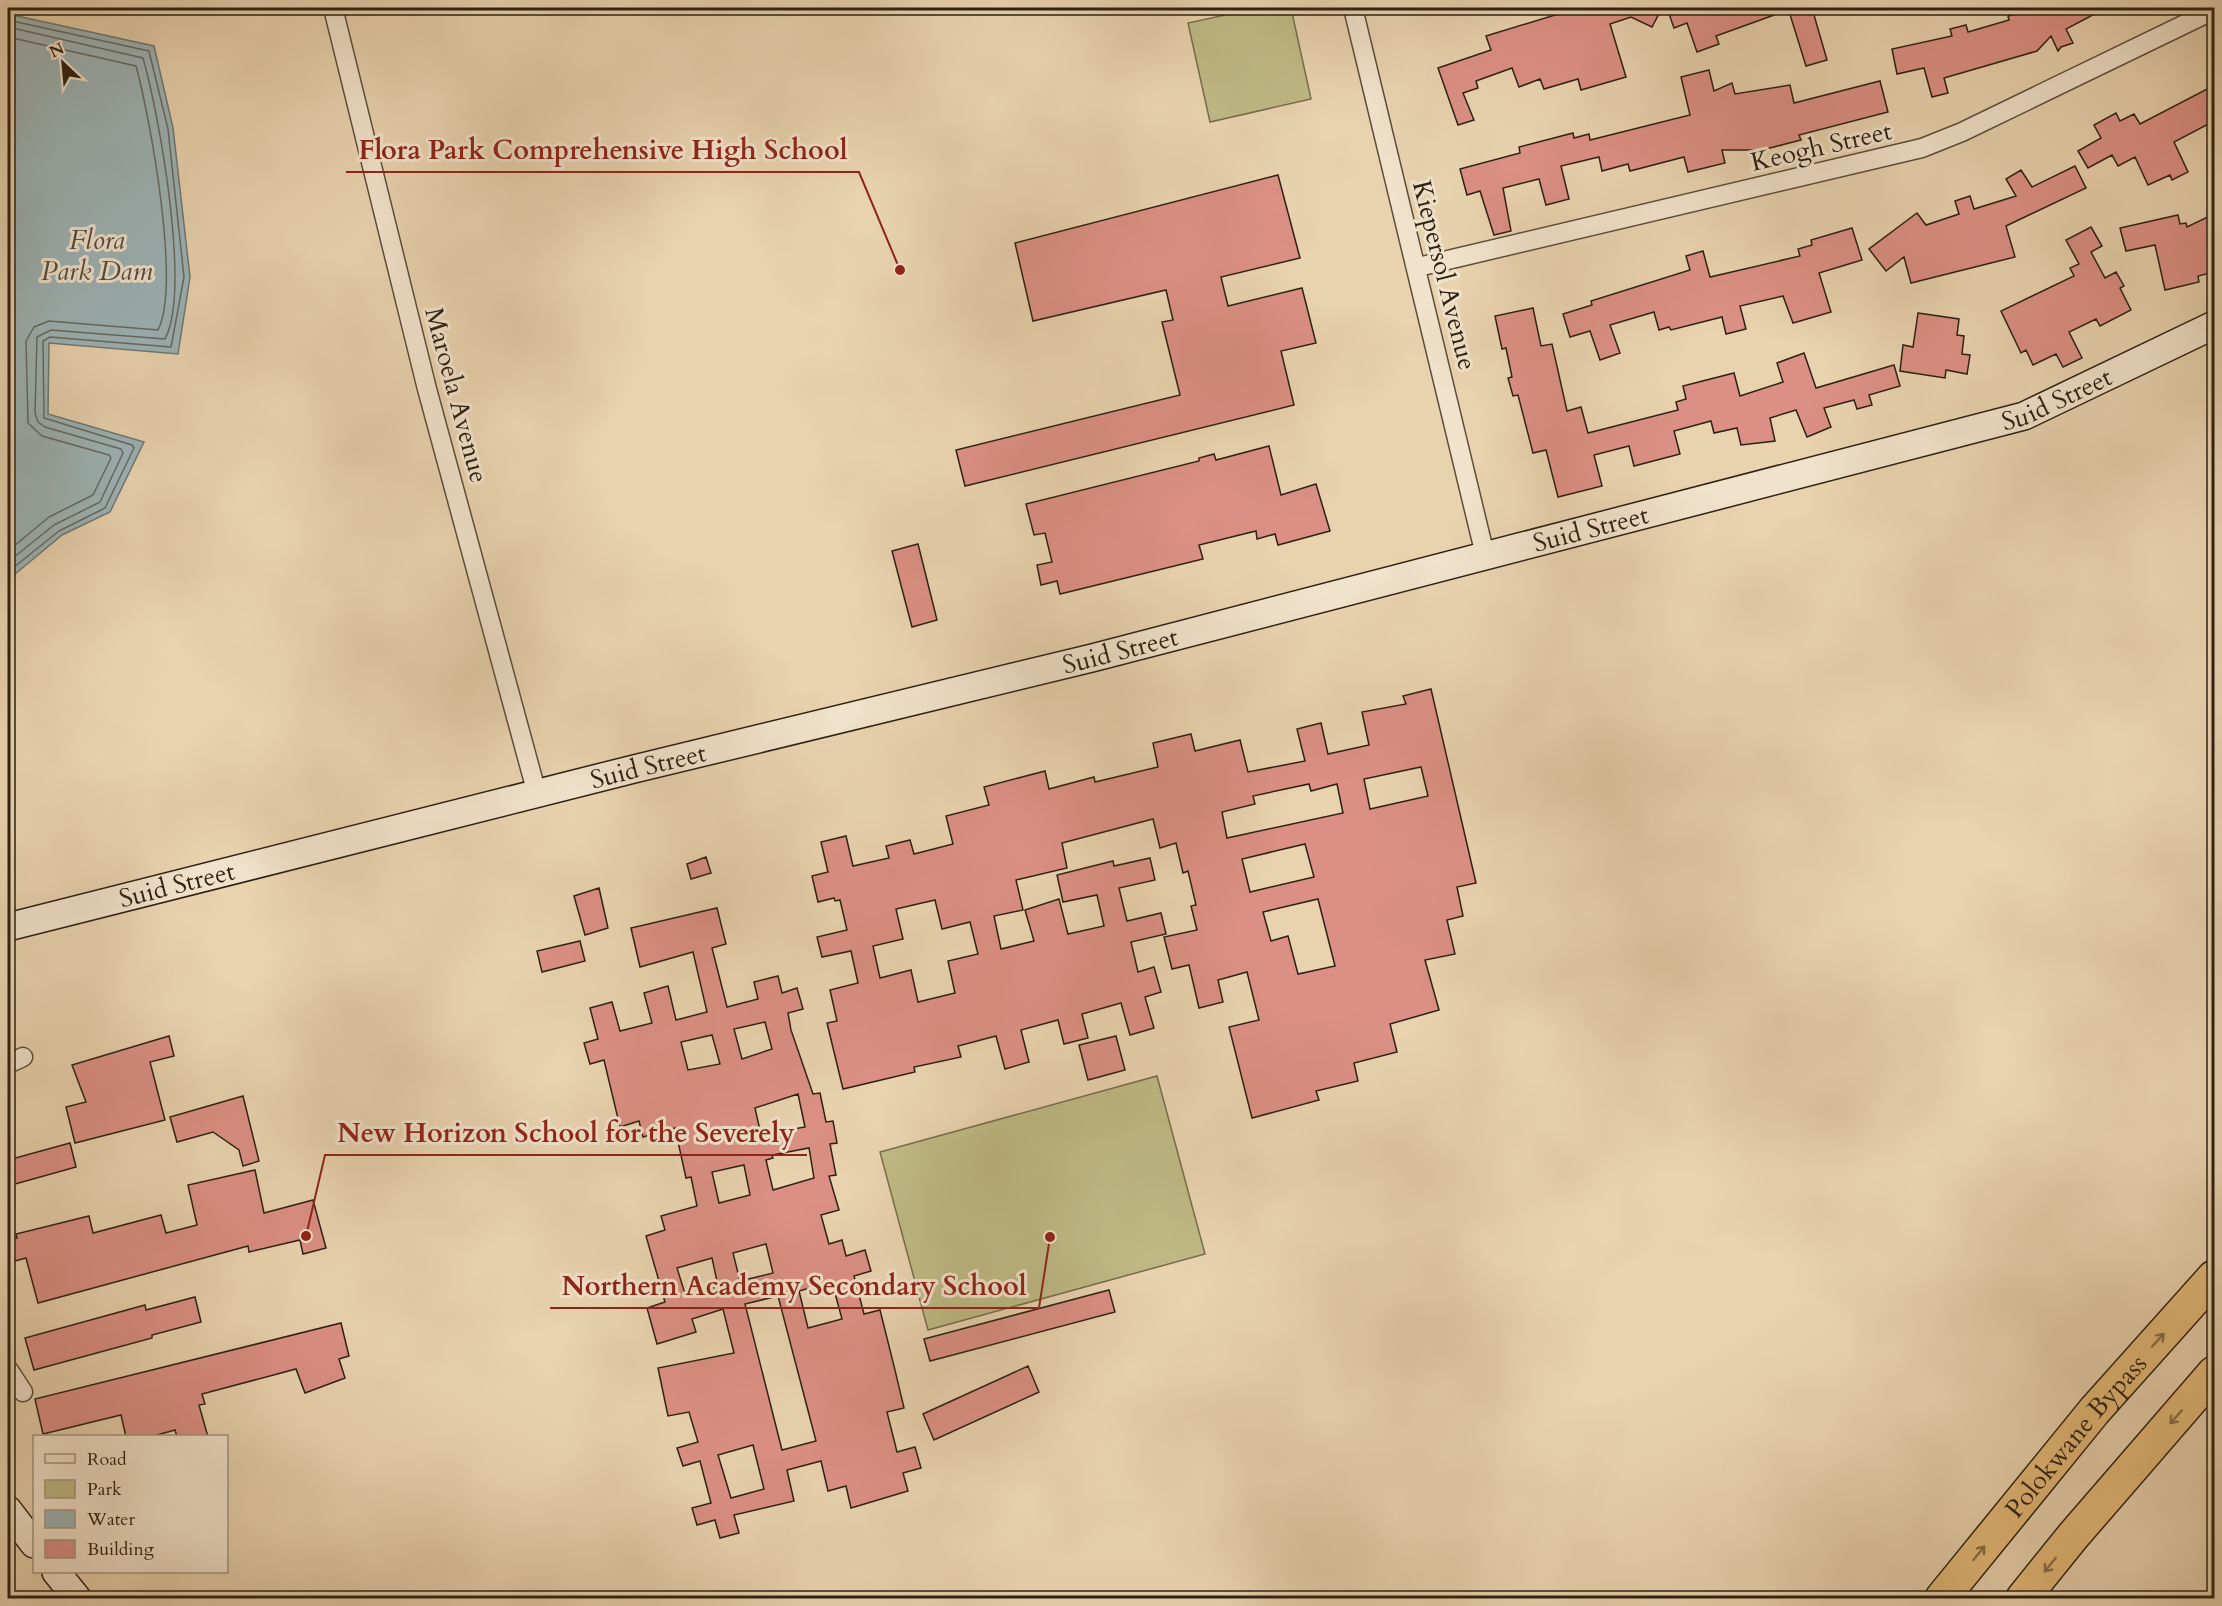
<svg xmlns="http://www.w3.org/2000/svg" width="2222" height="1606" font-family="Cardo,serif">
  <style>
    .green { fill: #bfba85; stroke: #766e4c; stroke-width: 1.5 }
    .water { fill: #9db4b7; stroke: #707975; stroke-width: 1.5 }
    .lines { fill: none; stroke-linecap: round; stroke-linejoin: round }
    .shore { stroke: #656a65; stroke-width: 1.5 }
    .building { fill: #dc9085; stroke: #2d2113; stroke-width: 1.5; fill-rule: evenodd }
    .street-casing { stroke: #5c4e3a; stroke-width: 21 }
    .secondary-casing { stroke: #2d2113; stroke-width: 30 }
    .highway-casing { stroke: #2d2113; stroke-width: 36 }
    .street { stroke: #f1e2cb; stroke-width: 18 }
    .secondary { stroke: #f1e2cb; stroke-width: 27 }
    .highway { stroke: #e4ba78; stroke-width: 33 }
    .oneway { stroke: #886e46 }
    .labels { text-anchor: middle; stroke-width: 6; stroke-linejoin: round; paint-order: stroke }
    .street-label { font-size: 26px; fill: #2d2113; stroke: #f1e2cb }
    .water-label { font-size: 27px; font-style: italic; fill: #4f4d44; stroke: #f1e2cb }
    .leader { fill: none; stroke: #8f2418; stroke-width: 2 }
    .callout-dot { fill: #8f2418; stroke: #f1e2cb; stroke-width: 2 }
    .callout-label { font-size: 27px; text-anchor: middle; font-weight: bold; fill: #8f2418; stroke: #f1e2cb; stroke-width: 6; stroke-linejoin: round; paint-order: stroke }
  </style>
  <rect width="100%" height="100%" fill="#e9d3af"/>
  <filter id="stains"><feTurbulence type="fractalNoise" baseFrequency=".00333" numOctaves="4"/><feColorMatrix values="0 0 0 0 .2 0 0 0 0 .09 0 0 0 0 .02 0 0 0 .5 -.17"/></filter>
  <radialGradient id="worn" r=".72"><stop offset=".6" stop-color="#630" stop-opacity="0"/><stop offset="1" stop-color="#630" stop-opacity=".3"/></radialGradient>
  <path class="green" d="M 1257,8 L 1291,8 L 1311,99 L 1210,122 L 1188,23 Z
    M 1157,1076 L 1205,1254 L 928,1330 L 880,1152 Z"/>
  <path class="water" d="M 8,14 L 154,46 L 173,128 L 190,277 L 178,354 L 49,343 L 48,414 L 144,442 L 110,512 L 62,535 L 8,580 Z"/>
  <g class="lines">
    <path class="shore" d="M 8,20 L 149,51 L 168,129 L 184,277 L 171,347 L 50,337 L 43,341 L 44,418 L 132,445 L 134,448 L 105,508 L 59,531 L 8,572
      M 8,27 L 143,58 C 159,114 191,290 165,339 L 51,330 L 37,337 L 35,413 L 38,422 L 45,427 L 121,449 L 123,453 L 100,502 L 54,525 L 8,562
      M 8,37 L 136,66 C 150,118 181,284 158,330 L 49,321 L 34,327 L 26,341 L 28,423 L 42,436 L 109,455 L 111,458 L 93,495 L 49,517 L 8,551"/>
  </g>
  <path class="building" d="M 1567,8 L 1662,8 L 1652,27 L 1631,17 L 1610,24 L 1626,77 L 1581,90 L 1578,79 L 1544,89 L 1540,79 L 1519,87 L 1512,68 L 1476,81 L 1478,88 L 1463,93 L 1474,120 L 1458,125 L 1438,68 L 1491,50 L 1486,36 L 1568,11 Z
    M 1667,8 L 1788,8 L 1788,10 L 1716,36 L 1719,44 L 1697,52 L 1687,23 L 1674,28 Z
    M 1788,8 L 1812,8 L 1827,60 L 1806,66 Z
    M 2031,8 L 2106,8 L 2066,29 L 2073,43 L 2061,47 L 2058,51 L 2051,36 L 2037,51 L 1944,78 L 1948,93 L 1932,97 L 1924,68 L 1897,74 L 1892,49 L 1952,36 L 1950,29 L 1966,25 L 1968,32 L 2009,20 L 2008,16 L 2032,10 Z
    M 1709,70 L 1714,91 L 1732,83 L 1735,94 L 1790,85 L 1794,103 L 1880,81 L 1888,112 L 1799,135 L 1801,140 L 1762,150 L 1722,150 L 1725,163 L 1688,172 L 1684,157 L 1630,171 L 1628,164 L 1602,171 L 1599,157 L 1561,166 L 1569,199 L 1546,205 L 1539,179 L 1503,188 L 1511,231 L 1494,235 L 1480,191 L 1467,195 L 1460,169 L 1520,153 L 1519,147 L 1573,133 L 1574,138 L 1589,134 L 1590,140 L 1690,115 L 1681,77 Z
    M 2209,88 L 2214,99 L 2214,121 L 2174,142 L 2188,172 L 2172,180 L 2170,175 L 2148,185 L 2135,157 L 2118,166 L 2112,155 L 2088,168 L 2078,151 L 2101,138 L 2094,125 L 2116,113 L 2120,121 L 2134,114 L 2140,124 Z
    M 2075,166 L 2086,188 L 2006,226 L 2015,257 L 1911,283 L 1904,257 L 1886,271 L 1869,249 L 1917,213 L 1926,225 L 1959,214 L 1955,201 L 1970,196 L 1974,209 L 2016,196 L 2006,179 L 2021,170 L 2032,187 Z
    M 1278,175 L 1300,258 L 1221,277 L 1228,306 L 1302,288 L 1316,343 L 1281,351 L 1294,405 L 965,486 L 956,450 L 1180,395 L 1162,322 L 1173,320 L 1166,290 L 1033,321 L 1015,243 Z
    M 2214,214 L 2214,272 L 2198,276 L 2199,282 L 2165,290 L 2155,245 L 2126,251 L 2120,228 L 2178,215 L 2180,224 L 2186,223 L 2187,227 Z
    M 2091,227 L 2102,246 L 2091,252 L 2105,278 L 2116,272 L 2124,286 L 2120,288 L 2131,310 L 2100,326 L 2096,319 L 2069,332 L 2082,358 L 2063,367 L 2056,354 L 2033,365 L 2026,350 L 2021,353 L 2001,311 L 2074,276 L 2070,268 L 2079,264 L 2066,240 Z
    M 1852,228 L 1862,260 L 1819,273 L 1831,312 L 1793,323 L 1783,296 L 1740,306 L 1746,329 L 1726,334 L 1722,317 L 1671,330 L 1669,327 L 1659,330 L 1654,312 L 1610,325 L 1620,353 L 1600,360 L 1590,331 L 1570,337 L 1563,314 L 1592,305 L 1591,301 L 1690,270 L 1686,256 L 1703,251 L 1710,277 L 1800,256 L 1798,249 L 1812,245 L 1811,240 Z
    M 1533,308 L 1541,346 L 1552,344 L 1567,411 L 1581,407 L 1588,433 L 1678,410 L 1676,402 L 1686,399 L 1683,386 L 1734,373 L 1740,396 L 1783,382 L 1777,363 L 1804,353 L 1816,388 L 1894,365 L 1900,386 L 1869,395 L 1872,405 L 1857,409 L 1854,400 L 1824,408 L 1831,427 L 1807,437 L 1796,410 L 1770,418 L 1775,441 L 1741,445 L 1737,428 L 1714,433 L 1711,421 L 1674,431 L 1680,454 L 1634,466 L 1629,446 L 1594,455 L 1602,486 L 1558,497 L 1546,450 L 1533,453 L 1518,395 L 1513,396 L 1508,378 L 1512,377 L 1506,348 L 1502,349 L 1495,316 Z
    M 1918,313 L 1959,319 L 1957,335 L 1964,336 L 1962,354 L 1970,355 L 1967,374 L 1946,370 L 1945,378 L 1900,371 L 1903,345 L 1913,347 Z
    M 1269,446 L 1281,495 L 1316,484 L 1330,531 L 1278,545 L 1275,534 L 1257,539 L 1256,531 L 1199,545 L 1203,559 L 1060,594 L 1057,581 L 1041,585 L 1037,565 L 1052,562 L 1045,533 L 1034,535 L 1026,504 L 1199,461 L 1199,458 L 1214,454 L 1216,460 Z
    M 918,544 L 937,620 L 912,627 L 892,551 Z
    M 1431,689 L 1476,883 L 1457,887 L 1463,916 L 1447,920 L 1455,954 L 1425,960 L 1439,1010 L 1390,1024 L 1397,1052 L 1354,1063 L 1358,1081 L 1316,1091 L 1319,1100 L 1252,1118 L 1229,1027 L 1259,1020 L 1247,972 L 1218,980 L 1223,1002 L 1199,1008 L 1189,965 L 1172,969 L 1164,937 L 1197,930 L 1191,906 L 1196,905 L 1188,871 L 1183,873 L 1176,843 L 1160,848 L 1153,819 L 1062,843 L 1067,868 L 1016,880 L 1023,910 L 994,916 L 1001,949 L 1034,941 L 1025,910 L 1059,899 L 1068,934 L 1104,926 L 1097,895 L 1063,902 L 1057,875 L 1113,861 L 1114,866 L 1150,858 L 1155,880 L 1119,888 L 1127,921 L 1161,913 L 1166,934 L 1131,942 L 1138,972 L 1154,967 L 1161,992 L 1145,997 L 1154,1028 L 1130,1035 L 1121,1003 L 1082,1014 L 1088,1038 L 1064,1044 L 1058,1020 L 1021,1030 L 1029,1062 L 1005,1069 L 996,1036 L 958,1046 L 961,1057 L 914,1067 L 915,1072 L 843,1089 L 827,1023 L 837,1021 L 830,990 L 858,983 L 851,951 L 822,957 L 817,937 L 847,930 L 840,900 L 835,901 L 834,898 L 818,902 L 812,876 L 828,872 L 821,842 L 846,836 L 853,866 L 889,858 L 886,846 L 910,840 L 914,854 L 953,844 L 946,816 L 989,805 L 984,787 L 1045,771 L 1049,789 L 1094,777 L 1095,782 L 1158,767 L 1153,743 L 1191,734 L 1195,751 L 1240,740 L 1248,772 L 1305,761 L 1297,729 L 1321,723 L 1328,754 L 1369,745 L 1362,712 L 1406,704 L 1403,696 ZM 1421,767 L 1428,796 L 1370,809 L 1364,779 ZM 1309,784 L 1311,791 L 1337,784 L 1343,813 L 1227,838 L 1222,812 L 1255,804 L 1253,796 ZM 1305,844 L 1314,877 L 1250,892 L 1242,859 ZM 1318,899 L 1335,966 L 1298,974 L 1288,936 L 1271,941 L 1263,912 ZM 935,900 L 942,929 L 970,922 L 978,954 L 948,961 L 955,993 L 918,1002 L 911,970 L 880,978 L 873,946 L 903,939 L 896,909 Z
    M 706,857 L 711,873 L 691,879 L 687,864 Z
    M 599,888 L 608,928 L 585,935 L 574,896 Z
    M 717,908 L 726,944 L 712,948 L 727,1007 L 758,999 L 754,982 L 778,976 L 782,993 L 797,988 L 803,1009 L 788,1013 L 791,1030 L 813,1094 L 820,1093 L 826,1122 L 833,1121 L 837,1143 L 830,1144 L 836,1175 L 829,1176 L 839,1210 L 821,1215 L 829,1244 L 842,1240 L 846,1256 L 865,1250 L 871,1271 L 854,1276 L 864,1314 L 880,1310 L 894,1366 L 904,1408 L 887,1412 L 897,1452 L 915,1447 L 921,1468 L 903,1473 L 908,1491 L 851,1508 L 846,1486 L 828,1491 L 821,1461 L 787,1470 L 794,1501 L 734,1515 L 739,1533 L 720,1538 L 715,1520 L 697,1525 L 692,1508 L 711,1503 L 700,1461 L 683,1466 L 677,1448 L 698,1442 L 689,1412 L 668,1416 L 658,1368 L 734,1353 L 723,1309 L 692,1319 L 696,1332 L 657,1344 L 647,1308 L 665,1302 L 646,1236 L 665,1230 L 661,1216 L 697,1206 L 691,1177 L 686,1178 L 675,1128 L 643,1137 L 639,1121 L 620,1127 L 604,1060 L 590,1064 L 584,1043 L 598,1039 L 590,1008 L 612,1002 L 620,1031 L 652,1023 L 644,993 L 668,986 L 676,1020 L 707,1012 L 693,952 L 640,967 L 631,928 ZM 765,1022 L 772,1049 L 742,1059 L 734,1029 ZM 712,1035 L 720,1064 L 688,1070 L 681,1042 ZM 798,1094 L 805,1127 L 761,1135 L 755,1108 ZM 809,1148 L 814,1178 L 773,1190 L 766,1160 L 773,1158 L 772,1155 ZM 744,1165 L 750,1195 L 719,1203 L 712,1172 ZM 766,1244 L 773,1273 L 740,1281 L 733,1253 ZM 712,1258 L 718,1286 L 686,1297 L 677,1268 ZM 832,1282 L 842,1319 L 808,1328 L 799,1291 ZM 778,1296 L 816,1441 L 782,1450 L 745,1304 ZM 753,1445 L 764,1489 L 731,1498 L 718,1455 Z
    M 580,941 L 585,961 L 542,972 L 537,951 Z
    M 169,1036 L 174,1056 L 150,1062 L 165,1120 L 75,1143 L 66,1107 L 86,1102 L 72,1065 Z
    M 1116,1036 L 1125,1070 L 1088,1080 L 1079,1045 Z
    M 243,1096 L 259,1161 L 243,1166 L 239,1150 L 213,1132 L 177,1142 L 170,1117 Z
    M 70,1143 L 76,1167 L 8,1186 L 8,1160 Z
    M 255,1170 L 264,1213 L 313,1200 L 326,1248 L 303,1254 L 300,1240 L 249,1252 L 248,1246 L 38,1303 L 26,1258 L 8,1263 L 8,1240 L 17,1238 L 16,1234 L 89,1216 L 93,1233 L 161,1215 L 166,1233 L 197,1225 L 188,1185 Z
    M 1109,1290 L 1115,1312 L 930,1361 L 924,1339 Z
    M 195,1297 L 201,1322 L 152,1335 L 152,1338 L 34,1370 L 25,1338 L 145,1305 L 146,1310 Z
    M 341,1323 L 349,1356 L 339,1359 L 345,1378 L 305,1393 L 296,1369 L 202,1394 L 205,1404 L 199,1405 L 208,1437 L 177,1437 L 175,1430 L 150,1437 L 126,1437 L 121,1415 L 43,1434 L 35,1399 Z
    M 1028,1366 L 1039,1392 L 934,1440 L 923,1414 Z"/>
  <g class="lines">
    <g class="street-casing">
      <path id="street" d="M 333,8 L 427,389 L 537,794
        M 1353,8 L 1485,555
        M 1418,267 L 1922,148 L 1962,132 L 2214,10
        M 8,1064 L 23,1057
        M 8,1369 L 23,1392"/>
    </g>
    <g class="secondary-casing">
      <g id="secondary">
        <path id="s1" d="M 8,927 L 634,769 L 1092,658 L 2024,416 L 2214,325"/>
        <path d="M 8,1510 L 34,1544"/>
        <path d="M 56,1572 L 77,1598"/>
      </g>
    </g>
    <g class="highway-casing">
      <g id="highway">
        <path id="s2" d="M 1942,1598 L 2095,1410 L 2214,1277"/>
        <path d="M 2023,1598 L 2073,1536 L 2214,1373"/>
      </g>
    </g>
    <use href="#street" class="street"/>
    <use href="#secondary" class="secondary"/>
    <use href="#highway" class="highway"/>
  </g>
  <defs><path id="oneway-shaft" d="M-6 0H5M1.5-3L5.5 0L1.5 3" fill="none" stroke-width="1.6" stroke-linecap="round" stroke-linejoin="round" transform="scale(1.5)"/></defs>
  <g class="oneway">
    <use href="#oneway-shaft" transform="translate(2158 1340) rotate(-48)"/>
    <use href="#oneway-shaft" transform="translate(2176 1417) rotate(131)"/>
    <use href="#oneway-shaft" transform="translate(1979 1553) rotate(-51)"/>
    <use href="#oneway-shaft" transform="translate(2050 1565) rotate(129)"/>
  </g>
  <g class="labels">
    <g class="street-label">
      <text transform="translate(1821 146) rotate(-13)" y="9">Keogh Street</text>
      <text transform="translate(1445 275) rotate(76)" y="9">Kiepersol Avenue</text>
      <text transform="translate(457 395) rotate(75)" y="9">Maroela Avenue</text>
      <text dy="9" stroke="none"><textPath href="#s1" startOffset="2116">Suid Street</textPath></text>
      <text dy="9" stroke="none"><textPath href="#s1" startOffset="1632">Suid Street</textPath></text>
      <text dy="9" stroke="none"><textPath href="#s1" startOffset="1146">Suid Street</textPath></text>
      <text dy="9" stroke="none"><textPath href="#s1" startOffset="660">Suid Street</textPath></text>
      <text dy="9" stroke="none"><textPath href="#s1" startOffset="174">Suid Street</textPath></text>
      <text dy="9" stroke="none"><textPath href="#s2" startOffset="210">Polokwane Bypass</textPath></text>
    </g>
    <g class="water-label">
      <text x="97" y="249">Flora<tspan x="97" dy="31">Park Dam</tspan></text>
    </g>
  </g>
  <path class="leader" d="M900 270L859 172H346M306 1236L325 1155H807M1050 1237L1039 1308H550"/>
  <g class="callout-dot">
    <circle cx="900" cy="270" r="6"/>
    <circle cx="306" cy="1236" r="6"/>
    <circle cx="1050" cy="1237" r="6"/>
  </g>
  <g class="callout-label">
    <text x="603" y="159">Flora Park Comprehensive High School</text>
    <text x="566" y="1142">New Horizon School for the Severely</text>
    <text x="794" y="1295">Northern Academy Secondary School</text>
  </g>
  <rect width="2222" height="1606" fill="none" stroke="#e9d3af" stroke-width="30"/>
  <rect x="9" y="9" width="2204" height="1588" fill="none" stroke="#2d2113" stroke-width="3"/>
  <rect x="15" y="15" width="2192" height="1576" fill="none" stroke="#2d2113" stroke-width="1.5"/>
  <rect x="33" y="1435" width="195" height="138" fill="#f1e2cb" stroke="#a39581" stroke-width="1.5"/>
  <rect x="45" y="1454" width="30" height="9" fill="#f1e2cb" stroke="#a39581" stroke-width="1.5"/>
  <text x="87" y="1465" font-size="18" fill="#2d2113">Road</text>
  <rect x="45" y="1480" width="30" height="18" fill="#bfba85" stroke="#a39581" stroke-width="1.5"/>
  <text x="87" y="1495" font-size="18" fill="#2d2113">Park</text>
  <rect x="45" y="1510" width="30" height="18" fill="#9db4b7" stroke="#a39581" stroke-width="1.5"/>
  <text x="87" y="1525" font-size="18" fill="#2d2113">Water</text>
  <rect x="45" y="1540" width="30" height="18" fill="#dc9085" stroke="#a39581" stroke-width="1.5"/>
  <text x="87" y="1555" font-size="18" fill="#2d2113">Building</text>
  <g transform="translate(63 63) rotate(334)" stroke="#f1e2cb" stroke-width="4.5" paint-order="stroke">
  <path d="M0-4.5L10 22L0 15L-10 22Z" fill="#2d2113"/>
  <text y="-9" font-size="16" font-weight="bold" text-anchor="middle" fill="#2d2113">N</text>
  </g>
  <rect width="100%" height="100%" filter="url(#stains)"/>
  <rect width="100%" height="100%" fill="url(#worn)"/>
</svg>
